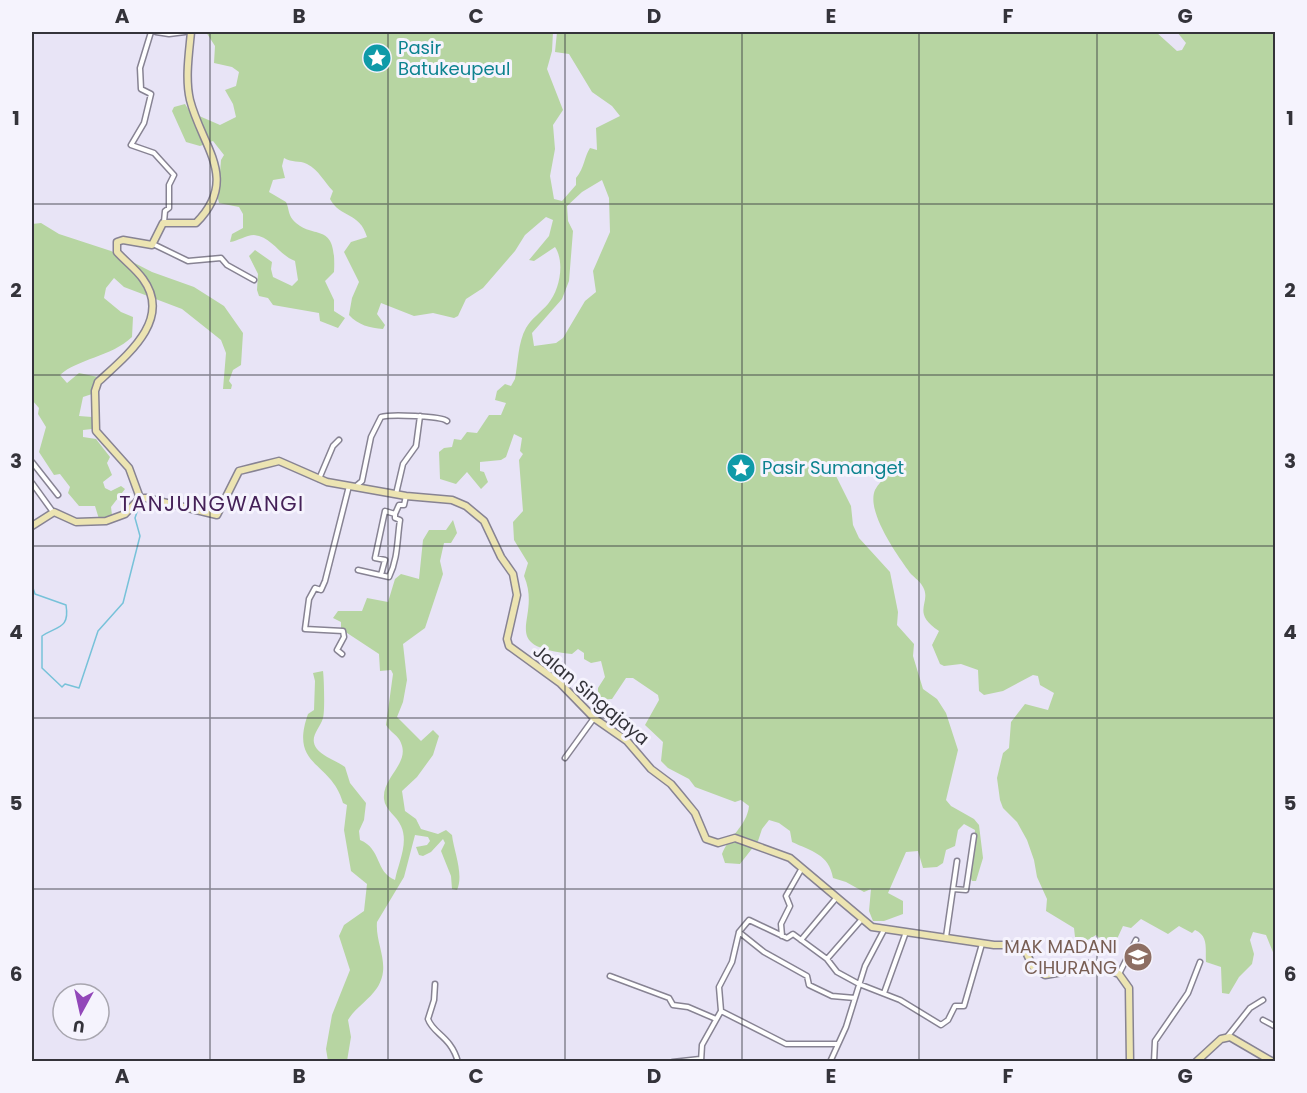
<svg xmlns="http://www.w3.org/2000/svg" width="1307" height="1093" font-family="Poppins,sans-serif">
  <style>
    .green { fill: #b7d5a2; fill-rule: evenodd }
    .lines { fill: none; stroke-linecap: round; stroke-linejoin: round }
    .stream { stroke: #77c2d9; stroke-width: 1.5 }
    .street-casing { stroke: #878393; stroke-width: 7 }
    .secondary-casing { stroke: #878393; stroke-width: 9 }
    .street { stroke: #fff; stroke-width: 4 }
    .secondary { stroke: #ece4b2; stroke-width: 6 }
    .grid { fill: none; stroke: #34333a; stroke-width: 1.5; stroke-opacity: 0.55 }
    .labels { text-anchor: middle; stroke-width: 6; stroke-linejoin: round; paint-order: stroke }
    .culture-label { font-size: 18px; fill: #0d838f; stroke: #f5f3fd; text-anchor: start }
    .street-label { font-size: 18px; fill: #34333a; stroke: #f5f3fd }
    .education-label { font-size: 18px; fill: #785e54; stroke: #f5f3fd; text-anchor: end }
    .quarter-label { font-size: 21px; letter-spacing: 1.5px; fill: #452158; stroke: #f5f3fd }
    .neatline { fill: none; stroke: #34333a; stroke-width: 2 }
    .grid-label { font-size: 20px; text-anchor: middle; font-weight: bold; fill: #34333a }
  </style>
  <rect width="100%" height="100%" fill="#e8e4f6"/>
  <path class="green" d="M 206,32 L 553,32 L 552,51 L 547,69 L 563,110 L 553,125 L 555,149 L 550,176 L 554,199 L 562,201 L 576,185 L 576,178 C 585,167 584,157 590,148 L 597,150 L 596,128 L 620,116 L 612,106 L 592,92 L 569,54 L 555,52 L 557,32 L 1156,32 L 1177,51 L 1182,50 L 1186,43 L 1177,32 L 1275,32 L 1275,957 L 1266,935 L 1253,932 L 1250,940 L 1254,954 L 1252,964 L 1239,977 L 1229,994 L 1222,993 L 1221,967 L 1206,962 C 1205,949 1209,936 1195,930 L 1192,933 L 1179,926 L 1168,934 L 1141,919 L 1131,928 L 1123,926 L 1117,939 L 1110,937 L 1104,943 L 1096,935 L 1086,941 L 1075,937 L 1074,928 L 1046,911 L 1047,899 L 1037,877 L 1034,860 L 1027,840 L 1017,822 L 1003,808 L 1000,800 L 997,778 L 1003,753 L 1009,748 L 1011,722 L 1025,704 L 1048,710 L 1054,693 L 1040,685 L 1038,676 L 1033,675 L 1003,691 L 984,695 L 979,691 L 978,670 L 961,664 L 944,666 L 940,664 L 932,645 L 939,631 C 910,612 932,603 923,587 C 919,579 912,577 908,570 C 896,553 866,511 875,490 C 878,484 883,480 886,475 L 883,467 L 863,473 L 841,467 L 833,470 L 851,506 L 853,525 L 859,538 L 890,572 L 898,612 L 897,625 L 914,644 L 913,656 L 923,689 L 937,699 L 946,713 L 958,750 L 946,800 L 951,806 L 974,819 L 979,825 L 983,858 L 976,881 L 972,881 L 970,877 L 975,830 L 964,824 L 958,830 L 955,846 L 946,850 L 943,863 L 937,867 L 923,868 L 918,851 L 906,852 L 888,893 L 903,901 L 903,914 L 884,921 L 873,921 L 869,911 L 871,889 L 864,892 L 846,882 L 833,878 C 829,854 811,851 792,842 L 790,831 L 779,823 L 769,820 L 762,829 L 758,841 L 740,864 L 725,863 L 722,854 C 728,837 747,826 749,806 L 741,800 L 735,802 L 695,787 L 689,779 L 668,768 L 661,761 L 663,742 L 645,725 L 659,700 L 658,695 L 633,678 L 626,678 L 612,699 L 598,700 L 598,688 L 605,677 L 601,661 L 591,663 L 584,659 L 584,653 L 578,649 L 572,654 C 494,646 543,620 524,576 L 528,563 L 514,540 L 513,522 L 523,511 L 519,460 L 523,454 L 520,451 L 522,438 L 514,434 L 506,457 L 501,460 L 480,462 L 480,471 L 484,472 L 488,482 L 481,489 L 467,472 L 456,484 L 440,479 L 439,452 L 444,448 L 452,447 L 454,439 L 461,440 L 467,432 L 477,433 L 489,415 L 501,415 L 506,403 L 495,400 L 497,391 L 505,384 L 511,386 L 515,379 C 518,363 518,342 526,328 C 531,319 541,312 548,304 C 560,290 565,262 555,247 L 534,261 L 529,260 L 549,236 L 553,220 L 546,217 L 525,235 L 515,251 L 483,288 L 466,299 L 458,316 L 454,318 L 433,313 L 414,316 L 381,303 L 377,314 L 385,325 L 383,329 C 370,328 358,325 349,315 L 352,298 L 359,282 L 344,252 L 351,242 L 367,237 C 360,212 340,218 330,199 L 333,191 C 324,182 319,170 307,164 C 299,160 292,163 284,158 L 282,166 L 285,178 L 273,180 L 269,192 L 286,202 C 289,208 288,214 293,220 C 313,242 337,218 334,272 L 325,281 L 334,300 L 334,311 L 345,318 L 338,328 L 320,321 L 319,313 L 273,305 L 268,298 L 259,296 L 257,290 L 258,274 L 249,256 L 255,250 L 272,262 L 271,269 L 273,277 L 292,286 L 298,280 L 295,261 C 279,255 272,237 254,235 C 246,235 238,241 230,242 L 232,234 L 243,228 L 243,214 L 239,207 L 219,203 L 218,199 L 221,160 L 224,155 L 213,141 L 200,146 L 186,142 L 172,111 L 174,107 L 185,104 L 190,112 L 220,125 L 236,117 L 233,104 L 225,90 L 236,86 L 239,72 L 232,67 L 214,63 L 215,46 ZM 602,180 L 609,198 L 610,232 L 593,271 L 596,292 L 585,301 L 563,338 L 556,343 L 534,346 L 532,333 L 562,299 L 569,281 L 573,231 L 568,221 L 567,206 L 582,192 Z
    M 41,223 L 59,234 L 111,251 L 152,272 L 194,287 L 224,306 L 243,333 L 241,365 L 233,370 L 229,381 L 232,385 L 231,389 L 223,389 L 226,353 L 221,340 L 182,309 L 124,287 L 114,278 L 106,288 L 104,298 L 121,312 L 133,317 L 132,337 C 111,357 77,359 60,375 L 67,383 L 79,373 L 98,377 L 92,394 L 83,397 L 79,416 L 92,417 L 92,429 L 83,430 L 83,437 L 96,439 L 110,457 L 107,463 L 112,475 L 103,482 L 105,488 L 111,491 L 121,486 L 125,489 L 111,507 L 112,515 L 99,519 L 95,506 L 79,506 L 68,493 L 70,487 L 60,474 L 54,475 L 39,452 L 46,427 L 38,414 L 39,408 L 32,400 L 32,224 Z
    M 453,520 L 457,533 L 451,543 L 444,543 L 440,561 L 443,574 L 425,628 L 403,644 L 407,680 L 403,702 L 397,717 L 421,741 L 433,730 L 439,736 L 433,755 L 417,777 L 402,791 L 405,811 L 416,819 L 421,829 L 438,834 L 446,830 L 452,835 C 454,852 464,874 457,890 L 452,889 L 451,876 L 441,851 L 445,843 L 443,839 L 431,852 L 423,856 L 419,855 L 416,847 L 427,845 L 430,841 L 428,837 L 415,835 L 404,877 L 377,922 C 375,945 392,965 377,988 C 369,1000 355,1008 348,1020 L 351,1037 L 347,1061 L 328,1061 L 326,1049 L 332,1015 L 350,970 L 339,936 L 344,925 L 364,911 L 367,884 L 351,871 L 344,830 L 347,805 L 343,803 C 331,760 289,768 308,714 L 314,710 L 315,681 L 313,673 L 323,671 C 324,677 325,712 323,718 C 320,729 308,737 317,749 C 322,756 337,761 345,767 L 350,783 L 366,803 L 364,820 L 359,831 L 360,840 C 382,849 375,872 395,880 C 398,864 409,843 401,826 C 397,816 385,810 384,799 C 382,777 410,764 401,743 C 399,736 390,732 386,725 L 393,674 L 391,670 L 380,671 L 379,654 L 341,629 L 341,622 L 333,618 L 338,611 L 362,611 L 367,598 L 388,602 L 395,579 L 401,574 L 419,579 L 423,540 L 429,530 L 446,530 Z"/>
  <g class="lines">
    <path class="stream" d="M 32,585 L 35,594 L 66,605 C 70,629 57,626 42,636 L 42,668 L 62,687 L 65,684 L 79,688 L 98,631 L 123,603 L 140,536 L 135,518 L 137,512"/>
    <g class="street-casing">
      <path id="street" d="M 151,32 L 140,68 L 141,89 L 151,94 L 144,123 L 131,145 L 154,153 L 174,175 L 169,185 L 169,208 L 165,211 L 164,222
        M 156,32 L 169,34 L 185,32
        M 153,244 L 188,261 L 221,258 L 227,265 L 254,280
        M 32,462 L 58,495
        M 319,479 L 333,446 L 339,440
        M 32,483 L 53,512
        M 355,487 L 362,481 L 371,437 L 381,417 C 390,414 441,416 447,421
        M 396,494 L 403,464 L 416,446 L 420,416
        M 395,514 L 399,505 L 404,505 L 406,496
        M 358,570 L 389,577 C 398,559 397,540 400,520 L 395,518 L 395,514 L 385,511 L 375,558 L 385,560 L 381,575
        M 342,654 L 337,650 L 344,637 L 343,631 L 305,629 L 309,599 L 315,588 L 321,590 L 325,581 L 349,486
        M 565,758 L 594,718
        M 953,889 L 966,890 L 974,836
        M 739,932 L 764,952 L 807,976 L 809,985 L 832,996 L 855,998
        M 782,936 L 781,924 L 790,906 L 786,896 L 802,868
        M 946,937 L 957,861
        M 801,940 L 837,897
        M 827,959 L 862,919
        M 1119,974 L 1136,940
        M 610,976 L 669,998 L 673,1005 L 688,1007 L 716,1019
        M 435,984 L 434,1000 L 428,1019 C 433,1034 451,1036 458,1062
        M 884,993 L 906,932
        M 721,1011 L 786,1044 L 837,1044
        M 1263,1020 L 1276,1027
        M 1227,1037 L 1250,1008 L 1263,1000
        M 673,1062 L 700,1059
        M 701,1062 L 702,1045 L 721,1011 L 719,987 L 732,962 L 739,932 L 749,920 L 787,938 L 793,934 L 827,959 L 837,972 L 859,984 L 900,1000 L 941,1025 L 948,1020 L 955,1006 L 964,1006 L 982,944
        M 830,1062 L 846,1027 L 865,966 L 884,930
        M 1154,1062 L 1155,1041 L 1188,993 L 1200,962"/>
    </g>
    <g class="secondary-casing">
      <path id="secondary" d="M 140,498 L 129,468 L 96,431 L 95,391 L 98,382 C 126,356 173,320 143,279 C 136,269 125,261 117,252 L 117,242 L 123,240 L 152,245 L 163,223 L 196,223 C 240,179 202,147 190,100 C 185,79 189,53 191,32
        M 32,526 L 54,512 L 76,522 L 106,521 L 125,514 L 140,498 L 146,498 L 217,515 L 239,471 L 279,461 L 327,482 L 406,496 L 452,500 L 466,506 L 484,521 L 501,557 L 513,574 L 517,595 L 507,639 L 509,646 L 560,683 L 594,718 L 627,741 L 651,769 L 671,784 L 681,796 L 695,813 L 706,839 L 718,843 L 735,838 L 790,858 L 872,927 L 994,945 L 1017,945 L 1025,950 L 1033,967 L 1045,975 L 1074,970 L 1092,963 L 1119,974 L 1129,988 L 1130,1062
        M 1196,1062 L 1221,1039 L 1230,1037 L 1273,1062"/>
    </g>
    <use href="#street" class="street"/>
    <use href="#secondary" class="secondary"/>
  </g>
  <path class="grid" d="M 210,32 L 210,1062M 388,32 L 388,1062M 565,32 L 565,1062M 742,32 L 742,1062M 919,32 L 919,1062M 1097,32 L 1097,1062M 32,204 L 1276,204M 32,375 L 1276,375M 32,546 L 1276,546M 32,718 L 1276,718M 32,889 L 1276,889"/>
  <defs>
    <g id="sight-disc" transform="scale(1.5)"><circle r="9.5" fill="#0f9aa8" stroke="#f5f3fd"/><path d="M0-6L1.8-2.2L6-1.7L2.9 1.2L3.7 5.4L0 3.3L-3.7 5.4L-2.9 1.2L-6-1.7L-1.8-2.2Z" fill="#fff"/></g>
    <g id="school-disc" transform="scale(1.5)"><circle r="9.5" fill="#8d6e63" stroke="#f5f3fd"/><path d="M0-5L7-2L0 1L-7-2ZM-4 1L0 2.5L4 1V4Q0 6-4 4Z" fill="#fff"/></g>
  </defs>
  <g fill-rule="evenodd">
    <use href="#sight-disc" x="377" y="58"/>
    <use href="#sight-disc" x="741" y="468"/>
    <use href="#school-disc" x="1138" y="957"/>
  </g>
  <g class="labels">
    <g class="culture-label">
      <text x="398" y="54">Pasir<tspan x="398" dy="21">Batukeupeul</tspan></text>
      <text x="762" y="474">Pasir Sumanget</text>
    </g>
    <g class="street-label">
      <text transform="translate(591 695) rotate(40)" y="6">Jalan Singajaya</text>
    </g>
    <g class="education-label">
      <text x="1117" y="953">MAK MADANI<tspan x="1117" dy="21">CIHURANG</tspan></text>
    </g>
    <g class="quarter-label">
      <text x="212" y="511">TANJUNGWANGI</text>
    </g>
  </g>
  <rect width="1307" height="1093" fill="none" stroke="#f5f3fd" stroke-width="66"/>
  <g transform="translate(81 1012) rotate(188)"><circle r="28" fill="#f5f3fd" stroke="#a8a6af" stroke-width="1.5"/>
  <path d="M0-4.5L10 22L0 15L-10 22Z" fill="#9247b9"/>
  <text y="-9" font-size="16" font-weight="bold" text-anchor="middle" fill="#34333a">U</text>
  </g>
  <rect x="33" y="33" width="1241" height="1027" class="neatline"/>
  <g class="grid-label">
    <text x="122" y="23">A</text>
    <text x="299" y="23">B</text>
    <text x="476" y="23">C</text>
    <text x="654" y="23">D</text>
    <text x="831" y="23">E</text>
    <text x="1008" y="23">F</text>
    <text x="1185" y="23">G</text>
    <text x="16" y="125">1</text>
    <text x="1290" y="125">1</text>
    <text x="16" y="297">2</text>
    <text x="1290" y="297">2</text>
    <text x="16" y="468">3</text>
    <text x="1290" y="468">3</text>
    <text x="16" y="639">4</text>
    <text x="1290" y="639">4</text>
    <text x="16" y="810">5</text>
    <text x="1290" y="810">5</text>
    <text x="16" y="981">6</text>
    <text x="1290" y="981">6</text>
    <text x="122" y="1083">A</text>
    <text x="299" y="1083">B</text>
    <text x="476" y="1083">C</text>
    <text x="654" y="1083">D</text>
    <text x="831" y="1083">E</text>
    <text x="1008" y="1083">F</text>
    <text x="1185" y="1083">G</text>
  </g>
</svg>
